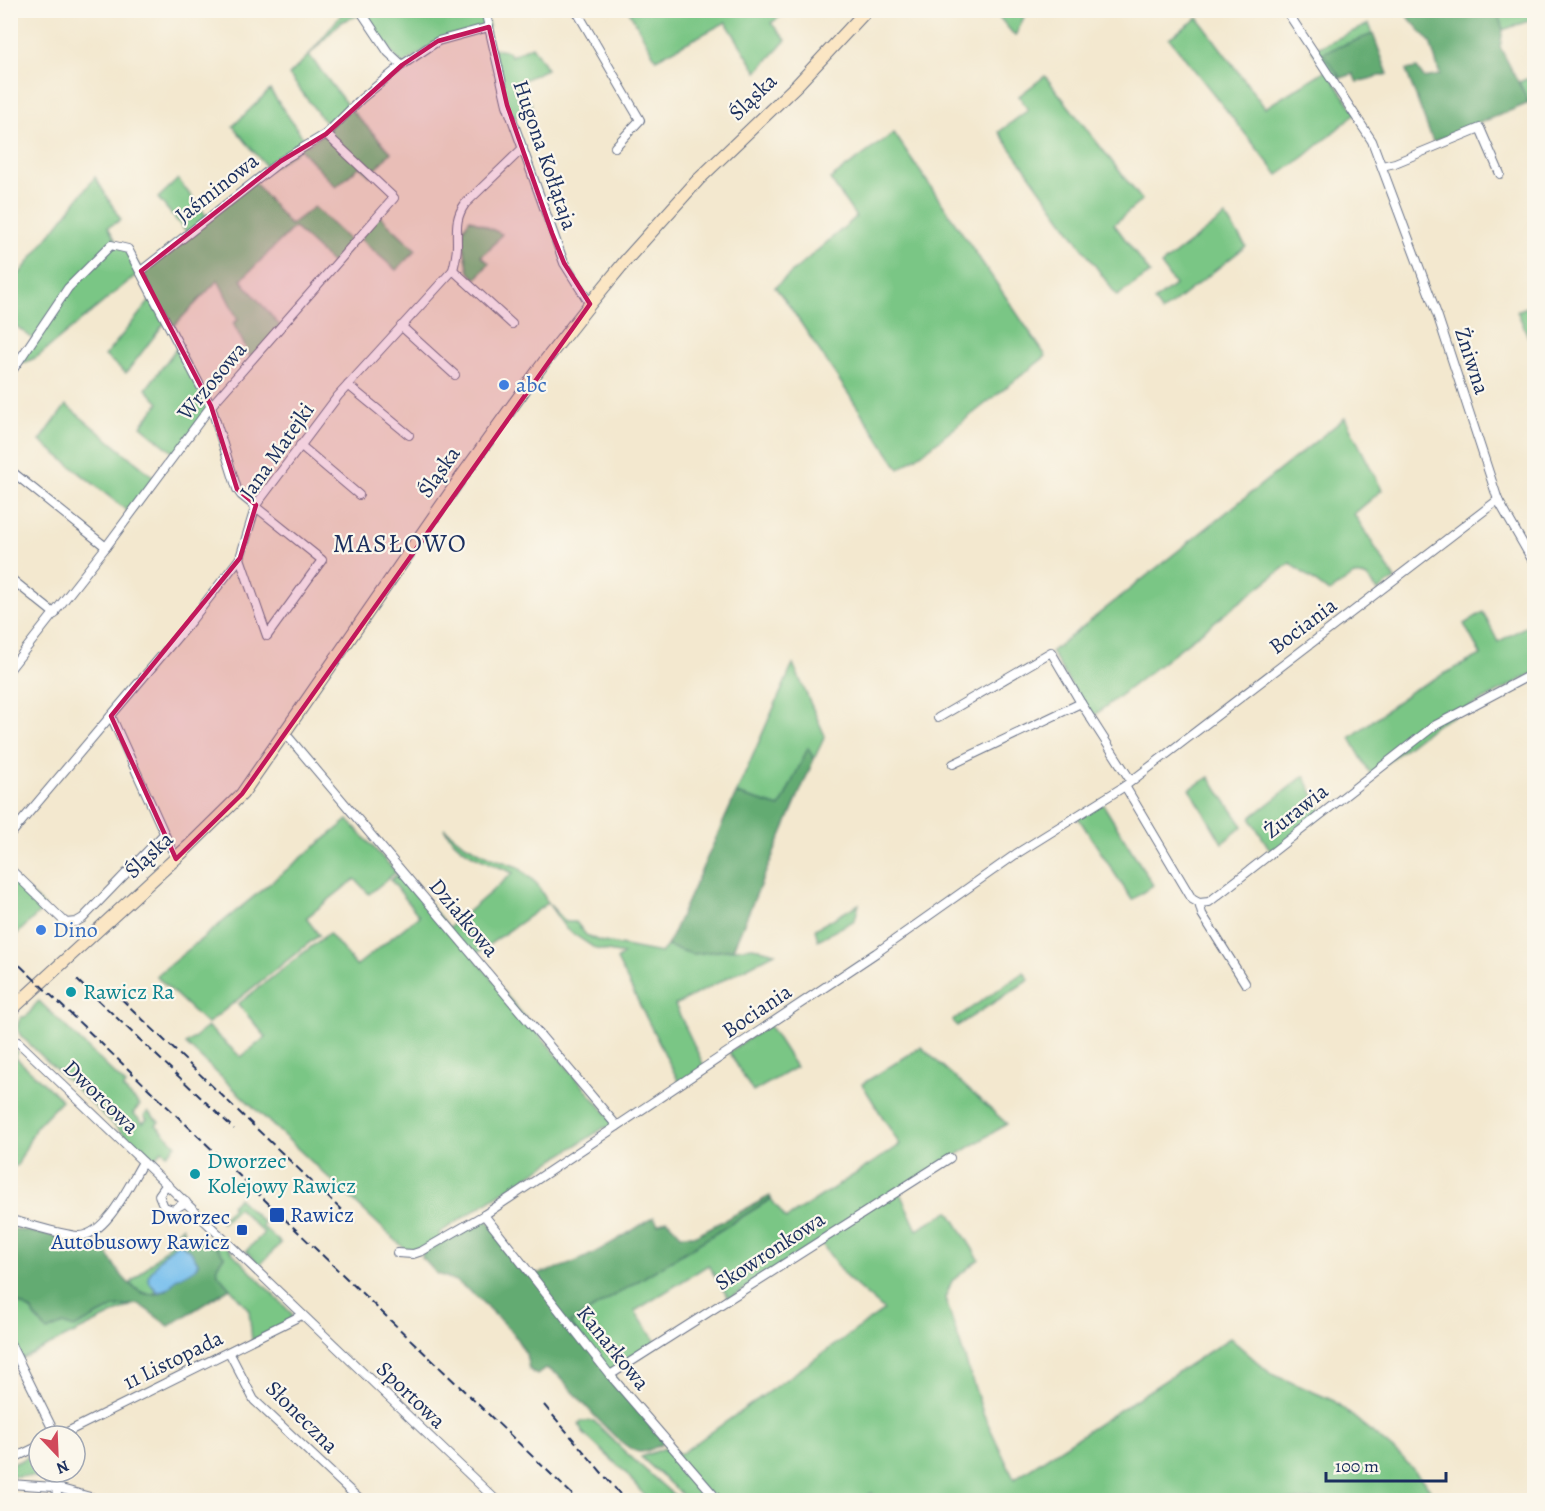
<svg xmlns="http://www.w3.org/2000/svg" width="1545" height="1511" viewBox="0 0 1545 1511" font-family="Alegreya,serif">
  <style>
    .green { fill: #7ac685; stroke: #4a7a72; stroke-width: 1.5 }
    .forest { fill: #63ab72; stroke: #3f6d68; stroke-width: 1.5 }
    .water { fill: #74beed; stroke: #4876a6; stroke-width: 1.5 }
    .lines { fill: none; stroke-linecap: round; stroke-linejoin: round }
    .street-casing { stroke: #677086; stroke-width: 10 }
    .secondary-casing { stroke: #677086; stroke-width: 14 }
    .street { stroke: #fff; stroke-width: 8 }
    .secondary { stroke: #fbe6c4; stroke-width: 12 }
    .rail { stroke: #1b2f5e; stroke-width: 2; stroke-dasharray: 9 4.5; stroke-linecap: butt }
    .marked { fill: #c2185b; fill-opacity: 0.2; stroke: #c2185b; stroke-width: 4.5; stroke-linejoin: round }
    .shop-dot { fill: #3f7fe0; stroke: #fbf7ec; stroke-width: 2 }
    .culture-dot { fill: #0f9aa8; stroke: #fbf7ec; stroke-width: 2 }
    .transit-dot { fill: #1a4fb4; stroke: #fbf7ec; stroke-width: 2 }
    .labels { text-anchor: middle; dominant-baseline: central; stroke-width: 4.5; stroke-linejoin: round; paint-order: stroke }
    .street-label { font-size: 22px; fill: #1b2f5e; stroke: #fbf7ec }
    .shop-label { font-size: 22px; fill: #366cbe; stroke: #fbf7ec; text-anchor: start }
    .culture-label { font-size: 22px; fill: #0d838f; stroke: #fbf7ec; text-anchor: start }
    .transit-label { font-size: 22px; fill: #164399; stroke: #fbf7ec; text-anchor: start }
    .quarter-label { font-size: 26px; letter-spacing: 1.5px; fill: #1b2f5e; stroke: #fbf7ec }
  </style>
  <rect width="100%" height="100%" fill="#fbf7ec"/>
  <filter id="ink" filterUnits="userSpaceOnUse"><feTurbulence type="fractalNoise" baseFrequency=".0167" numOctaves="2"/><feDisplacementMap in="SourceGraphic" scale="12" xChannelSelector="R" yChannelSelector="G"/><feConvolveMatrix kernelMatrix="1 2 1 2 8 2 1 2 1" color-interpolation-filters="sRGB"/></filter>
  <filter id="wash" filterUnits="userSpaceOnUse"><feTurbulence type="fractalNoise" baseFrequency=".008" numOctaves="4" result="noise"/><feDisplacementMap in="SourceGraphic" scale="24" xChannelSelector="R" yChannelSelector="G"/><feGaussianBlur stdDeviation="1.35" result="paint"/><feColorMatrix in="noise" values="0 0 0 0 0 0 0 0 0 0 0 0 0 0 0 0 0 1.4 0 .05"/><feComposite in="paint" operator="in"/></filter>
  <g filter="url(#wash)">
    <rect width="100%" height="100%" fill="#f3e8cf"/>
    <g class="green">
      <polygon points="344,11 485,11 489,27 438,41 402,65 362,14 341,22 309,55 351,110 391,152 370,176 360,166 336,187 300,149 269,170 233,126 270,90 308,145 330,129 289,75 309,55"/>
      <polygon points="629,11 789,11 771,23 786,40 757,72 726,22 656,59"/>
      <polygon points="994,11 1029,11 1025,15 1015,36"/>
      <polygon points="1497,11 1534,11 1534,19 1503,30"/>
      <polygon points="1198,18 1265,108 1326,70 1312,50 1369,24 1373,34 1322,53 1341,78 1333,80 1356,113 1304,157 1278,175 1169,38"/>
      <polygon points="532,46 547,69 519,82 532,105 512,120 493,49 507,51 511,56"/>
      <polygon points="1045,76 1142,200 1114,224 1150,273 1117,296 999,132 1028,110 1019,96"/>
      <polygon points="1534,76 1534,100 1529,103 1519,82"/>
      <polygon points="894,133 1046,356 928,449 899,469 788,304 775,287 856,217 830,179"/>
      <polygon points="95,177 121,220 108,227 116,241 112,244 128,249 141,271 188,234 158,198 178,179 208,218 254,182 290,225 314,207 353,244 335,266 294,227 241,280 281,327 252,360 233,323 238,320 218,280 171,329 166,321 126,373 105,356 154,296 141,271 37,357 24,363 21,358 33,339 11,322 10,286"/>
      <polygon points="379,215 416,250 396,270 359,238"/>
      <polygon points="1225,216 1246,246 1162,312 1154,301 1175,285 1161,265"/>
      <polygon points="470,219 502,234 490,249 481,256 489,263 476,279 469,272 463,242 463,229"/>
      <polygon points="1534,304 1534,350 1517,311"/>
      <polygon points="179,345 211,406 175,454 141,426 159,403 146,389"/>
      <polygon points="66,405 156,479 131,514 40,441"/>
      <polygon points="1345,418 1382,490 1354,514 1395,579 1378,591 1367,577 1354,575 1329,592 1290,563 1091,718 1051,652"/>
      <polygon points="1483,612 1498,642 1534,622 1534,673 1434,726 1371,775 1350,738 1413,690 1481,655 1464,624"/>
      <polygon points="793,664 825,736 814,759 808,749 780,807 736,794"/>
      <polygon points="1304,776 1323,813 1272,853 1250,818"/>
      <polygon points="1209,777 1243,826 1222,843 1190,789"/>
      <polygon points="1101,801 1153,885 1132,900 1077,816"/>
      <polygon points="348,820 396,872 369,894 355,879 306,918 319,935 207,1024 156,976"/>
      <path d="M444,828l19,15 26,14 29,10 19,17 11,19 18,19h10l10,13 13,6 62,12 6,-7 26,8 60,-7 22,6 -100,52 30,63 -25,16 -63,-124 7,-6 -28,-5 -30,-20 -18,-26 -75,53 144,170 -6,4 -6,-3 -166,106 3,7 -34,12 -222,-208 22,-17 33,30 25,-20 -28,-33 91,-71 27,33 63,-50 -28,-36 10,-9 48,57 64,-55c-26,-12 -53,-18 -69,-45z"/>
      <polygon points="10,875 45,907 16,935 11,930"/>
      <polygon points="859,904 855,920 818,940 815,929"/>
      <polygon points="1024,972 1029,980 957,1026 952,1021"/>
      <path d="M39,1001l87,84 -3,4 17,16 -7,8 10,10 4,-4 -3,-3 4,-4 11,10 -3,3 20,20 -9,9 -5,-4 -10,11 -131,-125c-5,-7 -4,-12 0,-19h5c5,-5 7,-11 13,-16z"/>
      <polygon points="769,1025 796,1067 753,1092 729,1052"/>
      <polygon points="10,1047 18,1052 14,1056 62,1100 36,1127 17,1166 11,1165"/>
      <polygon points="921,1047 1007,1124 899,1191 917,1230 949,1211 979,1259 952,1281 945,1298 983,1413 1014,1479 1230,1338 1270,1373 1334,1401 1403,1458 1440,1500 877,1500 872,1493 860,1500 688,1500 641,1457 671,1446 679,1455 884,1310 846,1277 820,1241 729,1299 708,1265 635,1311 658,1345 610,1375 570,1323 771,1199 786,1219 900,1145 862,1084"/>
      <polygon points="238,1198 264,1223 262,1226 281,1243 260,1265 246,1251 264,1233 238,1208 222,1223 220,1221 233,1207 231,1205"/>
      <polygon points="216,1236 292,1314 291,1320 252,1341 249,1310 218,1274 217,1266 224,1256 214,1244"/>
      <path d="M177,1237l1,5 -19,18 -6,27 5,5c-11,5 -19,-1 -28,-8z"/>
      <polygon points="11,1299 31,1310 39,1322 63,1324 74,1328 114,1307 132,1305 19,1360 11,1343"/>
      <polygon points="581,1421 594,1421 623,1450 679,1500 648,1500 625,1472 583,1433 579,1424"/>
      <polygon points="39,1452 39,1472 43,1472 43,1477 11,1476 11,1465"/>
    </g>
    <g class="forest">
      <polygon points="1403,11 1497,11 1503,30 1500,47 1529,103 1433,142 1406,70 1417,68 1424,78 1440,75 1430,42"/>
      <polygon points="1373,34 1388,74 1357,82 1353,74 1341,78 1322,53"/>
      <polygon points="808,748 814,759 733,949 693,954 667,946 736,794 780,807"/>
      <path d="M770,1196l1,3 -201,124 95,116 -4,6c-6,2 -15,8 -22,7 -20,-3 -66,-62 -82,-78l-11,-6 -9,7 -8,-6 -3,-15 -13,-21 -36,-36 -21,-16 -20,-8 -14,-16v-6l62,-36 42,60c49,-5 87,-33 128,-58l4,7 9,-4 14,15h15z"/>
      <path d="M182,1227l7,12 25,5 10,12 -7,10 1,8 12,14 -61,38 -30,-22 -25,3 -40,21 -11,-4 -16,7 -16,-21 -20,-11 -1,-71 93,17c11,22 36,66 66,43 2,-2 3,-6 5,-8 6,-5 15,-8 21,-11l3,-6 -6,-10 -14,-11 -1,-10z"/>
    </g>
    <polygon class="water" points="178,1242 192,1253 198,1263 195,1269 176,1279 169,1288 158,1292 150,1283 148,1277 159,1260"/>
  </g>
  <g filter="url(#ink)">
    <g class="lines">
      <g class="street-casing">
        <g id="street">
          <polyline points="360,10 388,52 402,65"/>
          <polyline points="485,10 507,105 564,263 590,304"/>
          <polyline points="576,10 640,120 615,147"/>
          <polyline points="1286,10 1372,141 1438,317 1498,500 1534,563"/>
          <polyline points="1382,166 1395,163 1480,128 1500,174"/>
          <polyline points="453,270 512,324"/>
          <polyline points="141,271 281,161 326,134 361,99 402,65 438,41 489,27"/>
          <polyline points="401,326 455,375"/>
          <polyline points="10,374 68,288 111,245 128,249 211,406 237,489 241,495 322,560 267,636 240,558"/>
          <polyline points="348,385 409,435"/>
          <polyline points="300,445 359,495"/>
          <polyline points="10,470 106,547"/>
          <polyline points="10,578 55,614"/>
          <polyline points="10,669 106,547 211,406 394,198 326,134"/>
          <polyline points="111,716 176,859"/>
          <polyline points="938,718 1051,652 1081,703"/>
          <polyline points="285,733 617,1126"/>
          <polyline points="953,764 1081,703 1131,781"/>
          <polyline points="1125,786 1192,899 1199,903 1209,902 1434,726 1534,673"/>
          <path d="M10,835l181,-214 49,-63 16,-53 82,-109 115,-126c2,-8 4,-16 4,-25 0,-16 -2,-27 8,-41l58,-56"/>
          <polyline points="10,869 66,923 76,922 83,918 164,834"/>
          <polyline points="1199,903 1202,914 1245,983"/>
          <polyline points="10,1038 18,1042 496,1500"/>
          <polyline points="167,1184 159,1195 164,1207 173,1210 186,1202"/>
          <polyline points="484,1215 610,1375 718,1500"/>
          <path d="M10,1220c19,4 51,15 68,16 28,1 52,-53 65,-74"/>
          <polyline points="397,1253 413,1254 422,1251 484,1215 876,953 1016,854 1125,786 1498,500"/>
          <polyline points="10,1343 56,1436"/>
          <polyline points="229,1352 254,1400 360,1500"/>
          <polyline points="610,1375 950,1158"/>
          <polyline points="59,1436 302,1315"/>
          <polyline points="10,1460 39,1446"/>
          <polyline points="53,1472 58,1500"/>
          <polyline points="10,1484 54,1487 101,1500"/>
        </g>
      </g>
      <g class="secondary-casing">
        <polyline id="secondary" points="10,1011 188,847 242,794 462,476 545,361 590,304 627,259 698,180 797,85 867,10"/>
      </g>
      <use href="#street" class="street"/>
      <use href="#secondary" class="secondary"/>
      <g class="rail">
        <polyline points="10,956 578,1500"/>
        <polyline points="77,980 234,1129"/>
        <polyline points="111,989 355,1223"/>
        <polyline points="544,1405 625,1500"/>
      </g>
    </g>
  </g>
  <path class="marked" d="M489,27l18,78 45,128 12,30 26,41 -348,490 -66,65 -65,-143 129,-158 16,-53 -19,-16 -26,-83 -70,-135 140,-110 45,-27 76,-69 36,-24z"/>
  <g class="shop-dot">
    <circle cx="504" cy="385" r="6"/>
    <circle cx="41" cy="930" r="6"/>
  </g>
  <g class="culture-dot">
    <circle cx="71" cy="992" r="6"/>
    <circle cx="195" cy="1174" r="6"/>
  </g>
  <g class="transit-dot">
    <rect x="269" y="1207" width="16" height="16" rx="3"/>
    <rect x="236" y="1224" width="12" height="12" rx="3"/>
  </g>
  <g class="labels">
    <g class="street-label">
      <text transform="translate(753 97) rotate(-44)">Śląska</text>
      <text transform="translate(545 155) rotate(71)">Hugona Kołłątaja</text>
      <text transform="translate(217 188) rotate(-38)">Jaśminowa</text>
      <text transform="translate(1472 361) rotate(72)">Żniwna</text>
      <text transform="translate(212 381) rotate(-50)">Wrzosowa</text>
      <text transform="translate(277 451) rotate(-55)">Jana Matejki</text>
      <text transform="translate(439 472) rotate(-55)">Śląska</text>
      <text transform="translate(1303 626) rotate(-37)">Bociania</text>
      <text transform="translate(1296 811) rotate(-38)">Żurawia</text>
      <text transform="translate(149 855) rotate(-43)">Śląska</text>
      <text transform="translate(464 918) rotate(50)">Działkowa</text>
      <text transform="translate(757 1011) rotate(-34)">Bociania</text>
      <text transform="translate(101 1097) rotate(44)">Dworcowa</text>
      <text transform="translate(770 1251) rotate(-33)">Skowronkowa</text>
      <text transform="translate(613 1348) rotate(51)">Kanarkowa</text>
      <text transform="translate(173 1360) rotate(-26)">11 Listopada</text>
      <text transform="translate(411 1395) rotate(44)">Sportowa</text>
      <text transform="translate(302 1417) rotate(45)">Słoneczna</text>
    </g>
    <g class="shop-label">
      <text x="516" y="385">abc</text>
      <text x="53" y="930">Dino</text>
    </g>
    <g class="culture-label">
      <text x="83" y="992">Rawicz Ra</text>
      <text x="207" y="1161">Dworzec<tspan x="207" dy="25">Kolejowy Rawicz</tspan></text>
    </g>
    <g class="transit-label">
      <text x="290" y="1215">Rawicz</text>
      <text x="230" y="1217" text-anchor="end">Dworzec<tspan x="230" dy="25">Autobusowy Rawicz</tspan></text>
    </g>
    <g class="quarter-label">
      <text x="400" y="543">MASŁOWO</text>
    </g>
  </g>
  <rect width="1545" height="1511" fill="none" stroke="#fbf7ec" stroke-width="36"/>
  <g transform="translate(57 1454) rotate(157)"><circle r="28" fill="#fbf7ec" stroke="#a1a7b3" stroke-width="1.5"/>
  <path d="M0-4.5L10 22L0 15L-10 22Z" fill="#d1495b"/>
  <text y="-9" font-size="16" font-weight="bold" text-anchor="middle" fill="#1b2f5e">N</text>
  </g>
  <path d="M1326 1472v9h120v-9" fill="none" stroke="#1b2f5e" stroke-width="3"/>
  <text x="1335" y="1472" font-size="18" fill="#1b2f5e" stroke="#fbf7ec" stroke-width="4.5" paint-order="stroke">100 m</text>
</svg>
